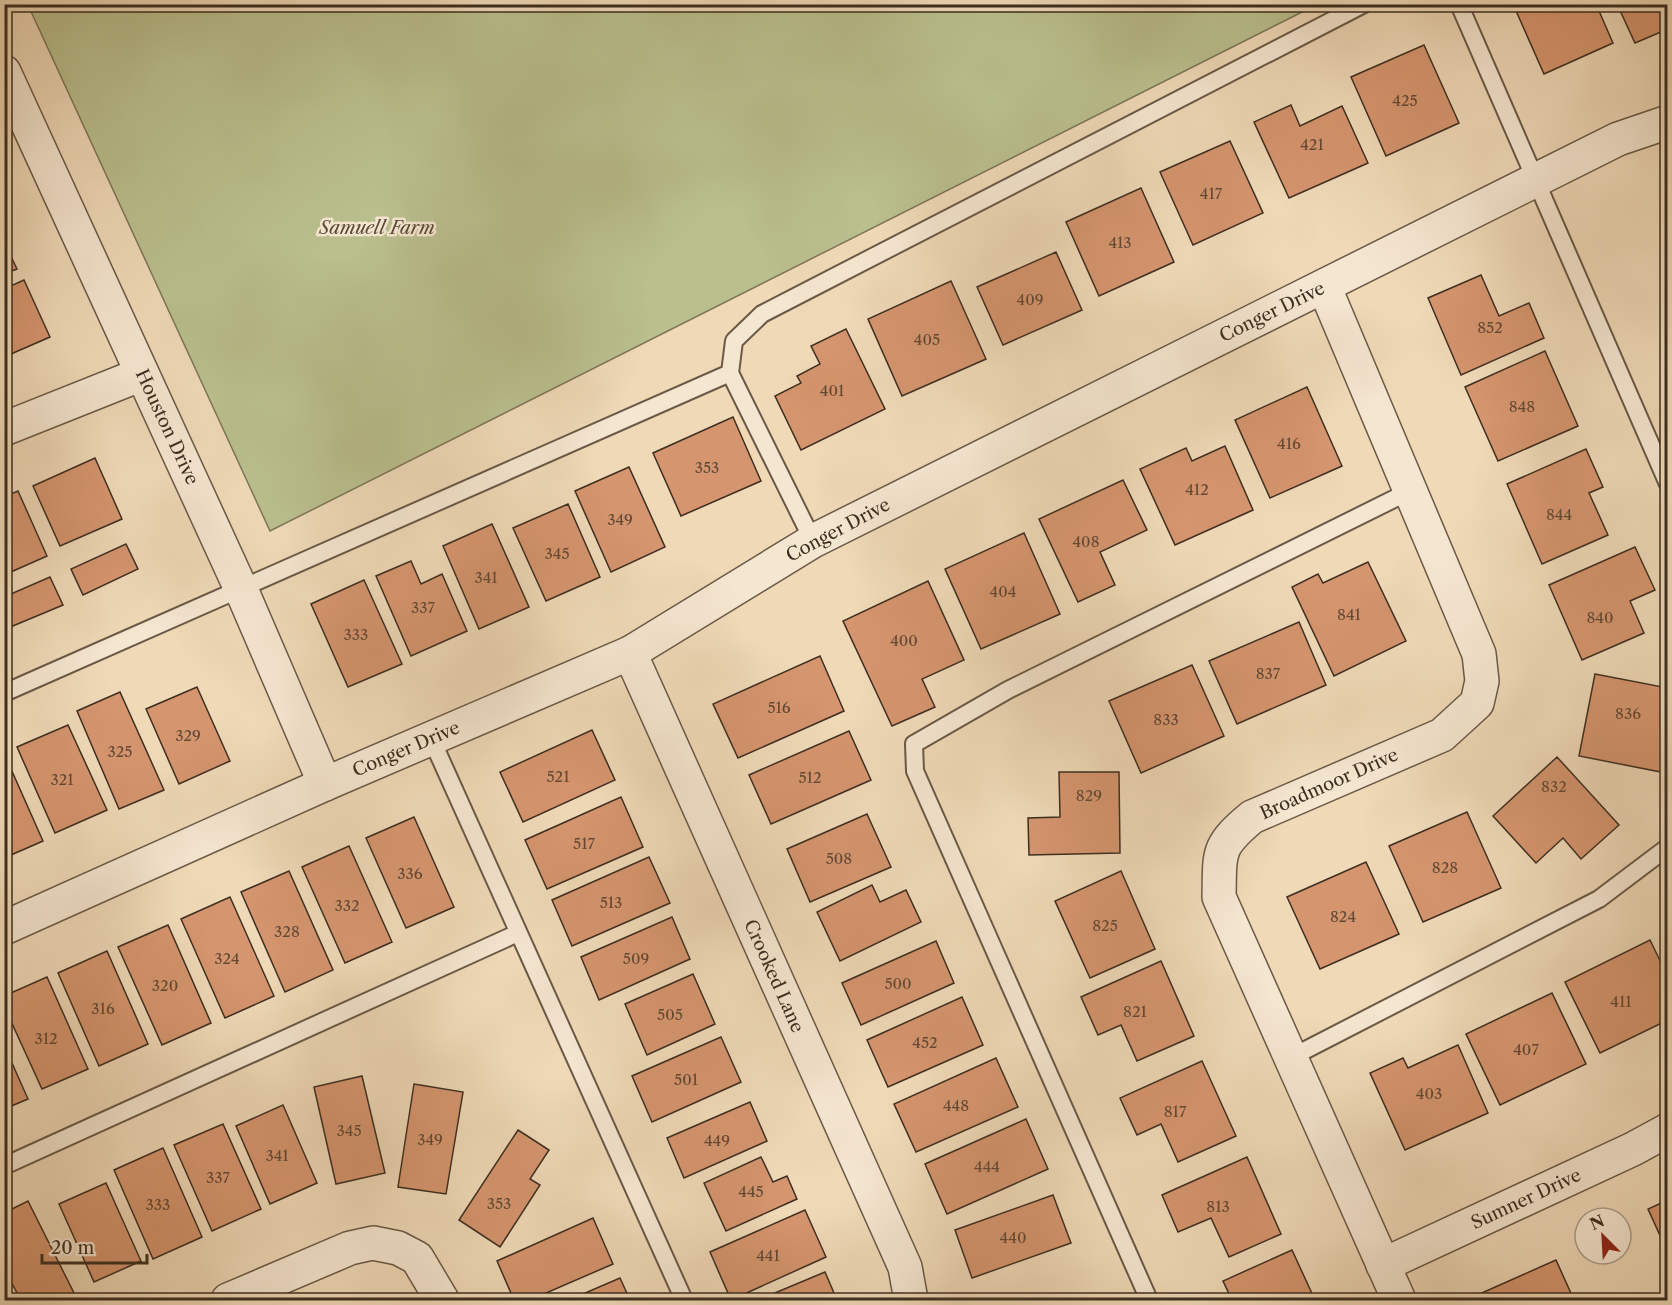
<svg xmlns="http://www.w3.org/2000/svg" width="1672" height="1305" viewBox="0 0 1672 1305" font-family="'Libre Caslon Text',serif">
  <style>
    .green { fill: #babf8e; stroke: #7c7658; stroke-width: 1.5 }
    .building { fill: #d5956e; stroke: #3d2e21; stroke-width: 1.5 }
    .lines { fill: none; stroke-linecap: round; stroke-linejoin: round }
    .lane-casing { stroke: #6a5946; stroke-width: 20 }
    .street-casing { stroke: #6a5946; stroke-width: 36 }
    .lane { stroke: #f5e6d0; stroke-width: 16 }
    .street { stroke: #f5e6d0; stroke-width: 33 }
    .labels { text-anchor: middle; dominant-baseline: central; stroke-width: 5; stroke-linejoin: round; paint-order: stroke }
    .number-label { font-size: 15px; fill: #634834 }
    .park-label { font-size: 18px; font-style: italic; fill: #564b37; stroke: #f5e6d0 }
    .street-label { font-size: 18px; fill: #3d2e21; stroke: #f5e6d0 }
  </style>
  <rect width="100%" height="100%" fill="#efd9b7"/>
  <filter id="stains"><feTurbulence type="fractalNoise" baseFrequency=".00333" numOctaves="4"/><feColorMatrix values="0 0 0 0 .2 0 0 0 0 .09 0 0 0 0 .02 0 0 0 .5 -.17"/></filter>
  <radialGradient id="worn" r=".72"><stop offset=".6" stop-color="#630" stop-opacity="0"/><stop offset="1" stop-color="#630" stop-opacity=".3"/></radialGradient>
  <polygon class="green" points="28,5 1316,5 270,531"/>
  <g class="building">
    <polygon points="1513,4 1596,4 1613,43 1544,74"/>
    <polygon points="1617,4 1668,4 1668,29 1635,43"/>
    <polygon points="1424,45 1459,123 1386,156 1351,77"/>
    <polygon points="1291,105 1300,126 1342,106 1368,163 1289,198 1254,122"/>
    <polygon points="1230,141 1263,213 1193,245 1160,172"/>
    <polygon points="1141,188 1174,262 1099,296 1066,222"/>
    <polygon points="1668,236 1668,254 1661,239"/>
    <polygon points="4,242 17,269 4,274"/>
    <polygon points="1056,252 1082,310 1003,345 977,287"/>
    <polygon points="1481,275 1499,316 1529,303 1544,338 1461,375 1428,298"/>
    <polygon points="24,280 50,337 4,357 4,289"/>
    <polygon points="951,281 986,359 902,396 868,319"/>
    <polygon points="846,329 885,409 801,450 775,396 801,383 797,376 820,364 811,346"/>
    <polygon points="1545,351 1578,426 1498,461 1465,387"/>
    <polygon points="1307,387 1342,466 1270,498 1235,420"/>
    <polygon points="733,417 761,481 681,516 653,453"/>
    <polygon points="1225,446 1253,510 1175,545 1140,469 1186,448 1192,461"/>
    <polygon points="1586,449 1603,487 1589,493 1608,535 1542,564 1507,484"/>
    <polygon points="95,458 122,519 60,546 33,486"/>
    <polygon points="629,467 665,547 611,572 575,491"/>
    <polygon points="1123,480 1147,530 1100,552 1115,585 1078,602 1039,519"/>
    <polygon points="18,491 47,556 4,575 4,497"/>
    <polygon points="568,504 600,577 546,601 513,528"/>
    <polygon points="492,524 529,607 479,629 443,546"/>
    <polygon points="1024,533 1060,614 981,649 945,569"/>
    <polygon points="126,544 138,569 83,595 71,569"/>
    <polygon points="1635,547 1655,590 1630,601 1644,633 1582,660 1549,585"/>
    <polygon points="411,561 421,584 442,574 467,631 411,656 376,576"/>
    <polygon points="1368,562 1406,641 1334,676 1292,587 1318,574 1323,583"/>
    <polygon points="50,577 63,605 8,628 4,621 4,597"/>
    <polygon points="364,580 402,664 348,687 311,604"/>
    <polygon points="928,581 964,660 922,679 935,707 892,726 843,621"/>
    <polygon points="1299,622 1326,685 1237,724 1209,661"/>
    <polygon points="820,656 844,711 738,758 713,704"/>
    <polygon points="1192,665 1224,736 1141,773 1109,701"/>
    <polygon points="1595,674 1668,688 1668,737 1661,772 1579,756"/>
    <polygon points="197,687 230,761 179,784 146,709"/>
    <polygon points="120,692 164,790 119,809 77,711"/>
    <polygon points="68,725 107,810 55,833 17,747"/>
    <polygon points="592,730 615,780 523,822 500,772"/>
    <polygon points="849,731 871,780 771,824 749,775"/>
    <polygon points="1557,757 1619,825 1581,859 1563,838 1536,863 1493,816"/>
    <polygon points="7,760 43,841 4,858 4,761"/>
    <polygon points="1059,772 1119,772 1120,853 1029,855 1028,818 1060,817"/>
    <polygon points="621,797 643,847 547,889 525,840"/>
    <polygon points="1467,812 1501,888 1423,922 1389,846"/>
    <polygon points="867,814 891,867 810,902 787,849"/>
    <polygon points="414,817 454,907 406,928 366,838"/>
    <polygon points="349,846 392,942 345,963 302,867"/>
    <polygon points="649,857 670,903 572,946 552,900"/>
    <polygon points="1366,862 1399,934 1320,969 1287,897"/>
    <polygon points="289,871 333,970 285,992 241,892"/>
    <polygon points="1121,871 1155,949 1090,978 1055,901"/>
    <polygon points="872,885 880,902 906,890 921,922 840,961 817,912"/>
    <polygon points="230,897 274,996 225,1018 181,919"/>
    <polygon points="672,917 690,959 599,1000 581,957"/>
    <polygon points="168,925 211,1023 162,1045 118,947"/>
    <polygon points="1650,940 1668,977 1668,1020 1600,1053 1565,982"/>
    <polygon points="936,941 954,983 861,1025 842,983"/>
    <polygon points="107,951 148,1044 99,1066 58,973"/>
    <polygon points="1161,961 1194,1036 1137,1061 1121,1025 1098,1035 1081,997"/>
    <polygon points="693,974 715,1024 647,1055 625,1004"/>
    <polygon points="47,977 88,1069 42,1089 4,1006 4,996"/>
    <polygon points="1552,993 1586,1064 1500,1105 1466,1034"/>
    <polygon points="962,997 983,1045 888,1087 867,1040"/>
    <polygon points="721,1037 741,1082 652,1122 632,1076"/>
    <polygon points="4,1045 28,1099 4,1109"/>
    <polygon points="1458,1045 1488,1113 1405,1150 1370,1073 1403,1058 1408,1068"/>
    <polygon points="996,1058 1018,1107 916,1152 894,1104"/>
    <polygon points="1202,1061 1236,1136 1178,1162 1161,1124 1137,1135 1120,1098"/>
    <polygon points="362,1076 385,1173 336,1184 314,1087"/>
    <polygon points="414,1084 463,1092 446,1194 398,1187"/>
    <polygon points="750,1102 767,1141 684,1178 667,1138"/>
    <polygon points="283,1105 317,1183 270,1204 236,1126"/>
    <polygon points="1026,1119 1048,1169 947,1214 925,1164"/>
    <polygon points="223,1124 261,1209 212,1231 174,1145"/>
    <polygon points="518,1130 549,1150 530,1179 540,1185 500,1247 459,1220"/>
    <polygon points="163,1148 202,1237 153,1259 114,1170"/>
    <polygon points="761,1157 773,1182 787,1176 797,1199 726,1231 704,1183"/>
    <polygon points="1247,1157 1281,1234 1229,1257 1211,1218 1178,1232 1162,1195"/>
    <polygon points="106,1183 141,1261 94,1282 59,1204"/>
    <polygon points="1053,1195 1071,1243 972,1278 955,1230"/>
    <polygon points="1668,1200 1668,1253 1648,1209"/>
    <polygon points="28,1201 75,1295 64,1300 21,1300 4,1269 4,1213"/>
    <polygon points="805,1210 826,1257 731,1300 710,1252"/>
    <polygon points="593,1218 613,1264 530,1300 514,1300 497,1261"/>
    <polygon points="1292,1250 1315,1300 1232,1300 1223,1281"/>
    <polygon points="1556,1260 1574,1300 1466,1300"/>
    <polygon points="825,1272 837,1300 758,1300"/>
    <polygon points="620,1278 630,1300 569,1300"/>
    <polygon points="983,1294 1005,1300 981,1300"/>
  </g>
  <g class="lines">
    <g class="lane-casing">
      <g id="lane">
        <polyline points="1459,4 1668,484"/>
        <polyline points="730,373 813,541"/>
        <polyline points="4,693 730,373 734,341 762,314 1364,4"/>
        <polyline points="431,738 684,1300"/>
        <polyline points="1290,1058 1599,899 1668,847"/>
        <polyline points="4,1166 518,933"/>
        <polyline points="1149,1300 915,771 914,744 1008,690 1410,491"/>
      </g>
    </g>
    <g class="street-casing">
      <g id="street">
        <polyline points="4,72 241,589 325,784"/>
        <path d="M1324,286l155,368 3,27 -5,22 -35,32 -190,82c-36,30 -32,35 -33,80l180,403"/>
        <polyline points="4,429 142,374"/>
        <polyline points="630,653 905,1267 911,1300"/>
        <polyline points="4,928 325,784 630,653 813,541 1618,139 1668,122"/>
        <polyline points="1383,1265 1633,1149 1668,1130"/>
        <polyline points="228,1300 350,1248 373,1243 398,1248 417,1258 442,1300"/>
      </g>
    </g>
    <use href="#lane" class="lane"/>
    <use href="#street" class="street"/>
  </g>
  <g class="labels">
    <g class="number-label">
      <text x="1405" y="100">425</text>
      <text x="1312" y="144">421</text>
      <text x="1211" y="193">417</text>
      <text x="1120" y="242">413</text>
      <text x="1030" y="299">409</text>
      <text x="1490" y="327">852</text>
      <text x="927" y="339">405</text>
      <text x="832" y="390">401</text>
      <text x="1522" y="406">848</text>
      <text x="1289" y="443">416</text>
      <text x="707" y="467">353</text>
      <text x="1197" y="489">412</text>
      <text x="1559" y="514">844</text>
      <text x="620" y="519">349</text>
      <text x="1086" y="541">408</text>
      <text x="557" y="553">345</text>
      <text x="486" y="577">341</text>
      <text x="1003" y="591">404</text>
      <text x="423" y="607">337</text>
      <text x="1349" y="614">841</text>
      <text x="1600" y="617">840</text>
      <text x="356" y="634">333</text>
      <text x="904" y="640">400</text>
      <text x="1268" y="673">837</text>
      <text x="779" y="707">516</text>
      <text x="1628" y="713">836</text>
      <text x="1166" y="719">833</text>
      <text x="188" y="735">329</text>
      <text x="120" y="751">325</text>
      <text x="558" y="776">521</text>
      <text x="810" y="777">512</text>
      <text x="62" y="779">321</text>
      <text x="1554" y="786">832</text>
      <text x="1089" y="795">829</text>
      <text x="584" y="843">517</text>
      <text x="839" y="858">508</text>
      <text x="1445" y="867">828</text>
      <text x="410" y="873">336</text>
      <text x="611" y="902">513</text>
      <text x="347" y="905">332</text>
      <text x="1343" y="916">824</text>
      <text x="1105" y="925">825</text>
      <text x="287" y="931">328</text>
      <text x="227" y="958">324</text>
      <text x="636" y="958">509</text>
      <text x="898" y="983">500</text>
      <text x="165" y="985">320</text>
      <text x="1621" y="1001">411</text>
      <text x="103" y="1008">316</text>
      <text x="1135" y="1011">821</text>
      <text x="670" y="1014">505</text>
      <text x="46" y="1038">312</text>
      <text x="925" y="1042">452</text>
      <text x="1526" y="1049">407</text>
      <text x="686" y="1079">501</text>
      <text x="1429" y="1093">403</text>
      <text x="956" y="1105">448</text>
      <text x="1175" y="1111">817</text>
      <text x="349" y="1130">345</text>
      <text x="430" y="1139">349</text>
      <text x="717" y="1140">449</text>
      <text x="277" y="1155">341</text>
      <text x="987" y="1166">444</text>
      <text x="218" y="1177">337</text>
      <text x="751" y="1191">445</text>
      <text x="499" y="1203">353</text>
      <text x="158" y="1204">333</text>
      <text x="1218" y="1206">813</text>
      <text x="1013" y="1237">440</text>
      <text x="768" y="1255">441</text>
    </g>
    <g class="park-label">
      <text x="377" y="228">Samuell Farm</text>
    </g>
    <g class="street-label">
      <text transform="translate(1272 312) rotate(-26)">Conger Drive</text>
      <text transform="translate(167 427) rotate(65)">Houston Drive</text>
      <text transform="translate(838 530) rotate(-28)">Conger Drive</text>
      <text transform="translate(406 749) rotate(-23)">Conger Drive</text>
      <text transform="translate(1329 784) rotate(-24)">Broadmoor Drive</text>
      <text transform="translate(774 976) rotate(66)">Crooked Lane</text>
      <text transform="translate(1526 1199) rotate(-25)">Sumner Drive</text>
    </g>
  </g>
  <rect width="1672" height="1305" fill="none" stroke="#efd9b7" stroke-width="24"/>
  <rect x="6" y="6" width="1660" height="1293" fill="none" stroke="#3d2e21" stroke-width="3"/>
  <rect x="12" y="12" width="1648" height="1281" fill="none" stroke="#3d2e21" stroke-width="1.5"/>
  <g transform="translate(1603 1236) rotate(336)"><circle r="28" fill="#f5e6d0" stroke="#ab9c8a" stroke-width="1.5"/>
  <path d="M0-4.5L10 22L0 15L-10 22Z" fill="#8f2418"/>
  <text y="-9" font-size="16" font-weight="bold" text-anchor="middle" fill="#3d2e21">N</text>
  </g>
  <path d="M42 1254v9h105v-9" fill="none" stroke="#3d2e21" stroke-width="3"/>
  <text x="51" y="1254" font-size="18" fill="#3d2e21" stroke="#f5e6d0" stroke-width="4.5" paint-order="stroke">20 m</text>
  <rect width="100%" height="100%" filter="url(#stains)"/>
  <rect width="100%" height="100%" fill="url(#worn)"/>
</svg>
